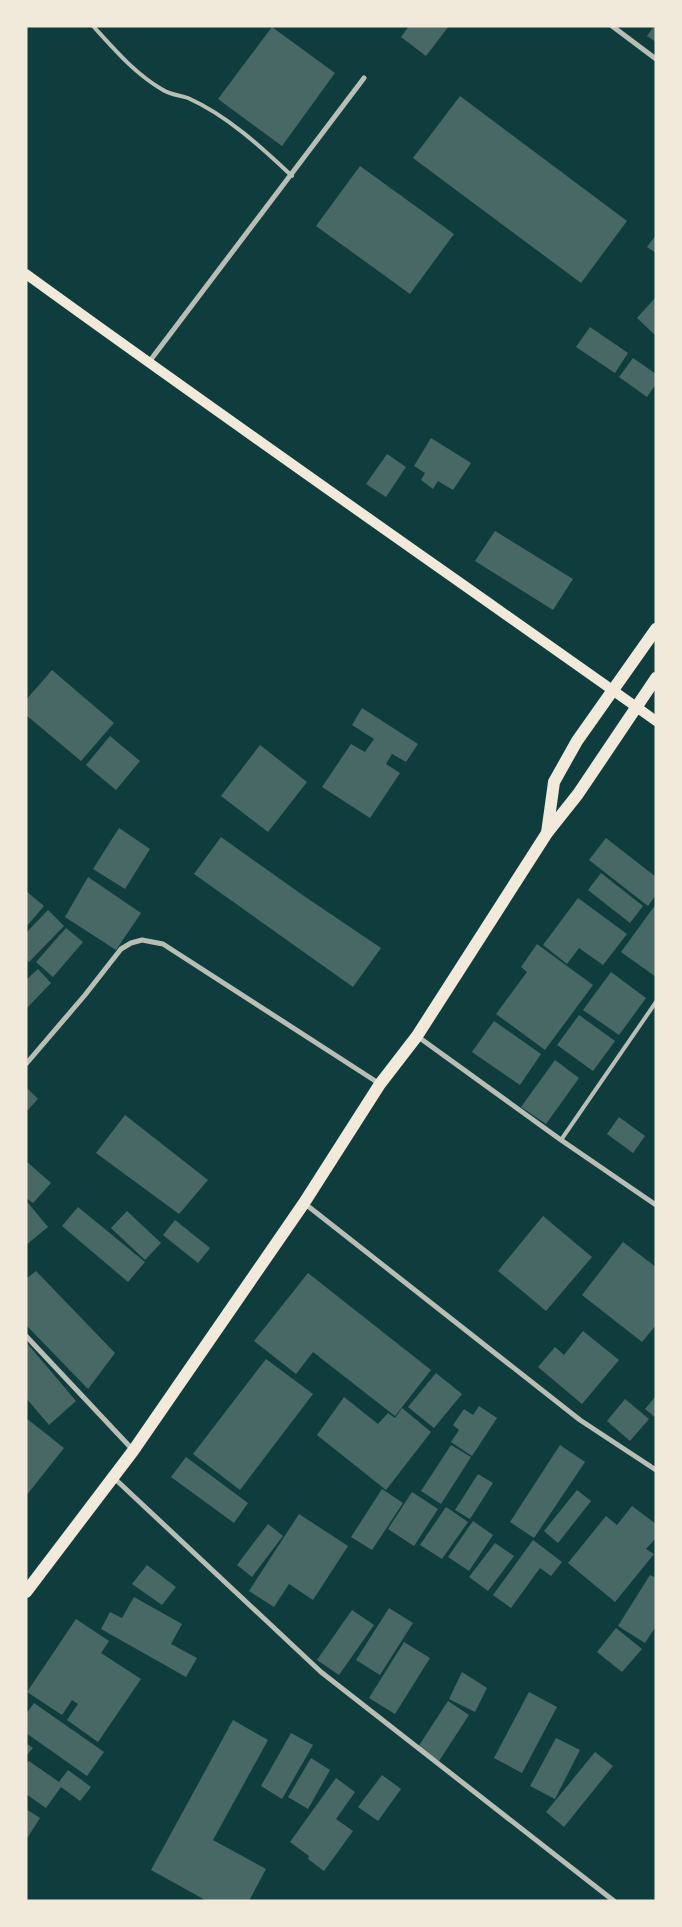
<svg xmlns="http://www.w3.org/2000/svg" width="682" height="1927" viewBox="0 0 682 1927" font-family="'Asap Condensed',sans-serif">
  <style>
    .building { fill: #486865 }
    .lines { fill: none; stroke-linecap: round; stroke-linejoin: round }
    .service { stroke: #b8beb3; stroke-width: 4 }
    .minor { stroke: #b8beb3; stroke-width: 5 }
    .secondary { stroke: #f1e9da; stroke-width: 10 }
    .primary { stroke: #f1e9da; stroke-width: 12 }
  </style>
  <rect width="100%" height="100%" fill="#0f3d3e"/>
  <g class="building">
    <polygon points="409,26 449,26 426,56 401,37"/>
    <polygon points="654,26 656,26 656,42 647,36"/>
    <polygon points="272,27 335,73 282,146 218,99"/>
    <polygon points="460,96 627,221 581,283 413,158"/>
    <polygon points="360,166 454,234 410,294 316,226"/>
    <polygon points="656,235 656,253 647,247"/>
    <polygon points="656,297 656,336 637,318"/>
    <polygon points="590,327 628,353 615,373 576,347"/>
    <polygon points="633,358 656,374 656,384 647,397 619,377"/>
    <polygon points="431,438 471,463 453,490 438,481 433,489 421,480 425,473 414,466"/>
    <polygon points="387,454 406,467 386,497 366,484"/>
    <polygon points="495,531 573,579 553,610 475,561"/>
    <polygon points="52,670 114,723 81,761 26,715 26,700"/>
    <polygon points="362,708 418,744 406,762 392,754 386,764 400,773 370,818 322,787 351,744 365,752 374,739 352,725"/>
    <polygon points="110,736 140,761 116,790 86,765"/>
    <polygon points="260,745 307,782 268,832 221,796"/>
    <polygon points="119,828 150,849 125,889 93,869"/>
    <polygon points="221,837 304,896 381,948 353,987 194,874"/>
    <polygon points="606,838 656,877 656,895 648,906 589,860"/>
    <polygon points="601,873 643,906 630,923 588,890"/>
    <polygon points="88,877 141,913 116,950 65,917"/>
    <polygon points="26,891 44,906 26,927"/>
    <polygon points="578,898 627,934 603,965 579,948 567,964 543,945"/>
    <polygon points="656,904 656,977 621,952"/>
    <polygon points="48,910 64,926 29,962 26,959 26,933"/>
    <polygon points="66,928 83,942 53,977 36,962"/>
    <polygon points="537,944 593,985 545,1050 496,1014 527,972 521,967"/>
    <polygon points="38,969 51,983 26,1009 26,980"/>
    <polygon points="611,972 646,998 619,1035 583,1010"/>
    <polygon points="579,1015 615,1041 593,1071 557,1045"/>
    <polygon points="494,1021 541,1054 520,1085 472,1052"/>
    <polygon points="555,1060 579,1078 546,1124 521,1107"/>
    <polygon points="26,1087 38,1099 26,1112"/>
    <polygon points="125,1115 208,1180 179,1214 96,1153"/>
    <polygon points="619,1117 645,1136 633,1153 607,1134"/>
    <polygon points="26,1161 51,1183 33,1203 26,1198"/>
    <polygon points="28,1203 48,1227 26,1245 26,1204"/>
    <polygon points="78,1207 145,1262 128,1282 62,1226"/>
    <polygon points="127,1211 161,1243 145,1260 111,1228"/>
    <polygon points="543,1216 592,1257 546,1311 498,1271"/>
    <polygon points="175,1220 210,1248 198,1263 163,1235"/>
    <polygon points="623,1242 656,1267 656,1325 642,1342 582,1295"/>
    <polygon points="36,1271 115,1353 88,1389 26,1325 26,1279"/>
    <polygon points="308,1273 431,1370 395,1416 313,1352 296,1374 254,1341"/>
    <polygon points="583,1331 619,1360 582,1404 538,1367 555,1347 564,1355"/>
    <polygon points="26,1342 76,1401 49,1425 26,1398"/>
    <polygon points="266,1359 313,1394 240,1490 193,1454"/>
    <polygon points="436,1373 462,1394 434,1428 408,1407"/>
    <polygon points="656,1396 656,1418 645,1409"/>
    <polygon points="344,1397 378,1424 388,1413 395,1418 402,1408 431,1432 386,1490 317,1435"/>
    <polygon points="625,1399 649,1419 630,1441 607,1421"/>
    <polygon points="479,1406 497,1418 472,1456 451,1442 459,1430 453,1425 464,1409 473,1415"/>
    <polygon points="26,1418 64,1448 26,1496"/>
    <polygon points="451,1445 471,1457 441,1504 421,1491"/>
    <polygon points="560,1445 585,1462 534,1538 510,1522"/>
    <polygon points="186,1457 248,1503 234,1523 171,1477"/>
    <polygon points="478,1474 493,1483 470,1519 455,1510"/>
    <polygon points="382,1489 403,1503 372,1550 351,1537"/>
    <polygon points="577,1490 591,1501 558,1543 544,1531"/>
    <polygon points="412,1492 438,1509 414,1546 388,1529"/>
    <polygon points="632,1506 656,1524 656,1538 646,1549 654,1554 615,1602 568,1563 606,1516 617,1525"/>
    <polygon points="446,1507 468,1522 442,1559 420,1545"/>
    <polygon points="299,1514 348,1546 313,1600 289,1584 274,1607 249,1591"/>
    <polygon points="473,1521 493,1535 469,1571 448,1557"/>
    <polygon points="268,1524 283,1536 252,1577 237,1565"/>
    <polygon points="533,1540 562,1562 551,1576 540,1568 511,1608 493,1595"/>
    <polygon points="495,1543 514,1556 488,1591 469,1577"/>
    <polygon points="147,1565 176,1587 162,1605 132,1584"/>
    <polygon points="650,1575 656,1578 656,1626 645,1643 618,1626"/>
    <polygon points="134,1597 182,1624 171,1644 197,1658 186,1677 101,1629 110,1612 122,1618"/>
    <polygon points="389,1608 413,1623 380,1675 356,1660"/>
    <polygon points="352,1610 374,1625 339,1675 317,1660"/>
    <polygon points="76,1619 109,1641 101,1653 141,1679 98,1742 67,1720 78,1704 72,1700 62,1715 27,1692"/>
    <polygon points="616,1628 642,1649 622,1672 597,1652"/>
    <polygon points="404,1642 430,1658 395,1714 369,1698"/>
    <polygon points="462,1672 487,1688 475,1712 449,1699"/>
    <polygon points="529,1692 557,1707 522,1773 494,1758"/>
    <polygon points="448,1701 469,1715 439,1761 418,1747"/>
    <polygon points="34,1703 104,1752 87,1776 26,1733 26,1714"/>
    <polygon points="233,1720 268,1740 213,1840 266,1869 249,1901 207,1901 151,1870"/>
    <polygon points="291,1733 313,1745 282,1799 261,1786"/>
    <polygon points="556,1738 580,1750 555,1799 530,1786"/>
    <polygon points="26,1743 33,1748 26,1756"/>
    <polygon points="595,1752 613,1766 564,1827 546,1812"/>
    <polygon points="311,1758 330,1770 308,1809 288,1797"/>
    <polygon points="29,1761 59,1782 68,1770 91,1787 80,1801 61,1787 46,1808 26,1794 26,1764"/>
    <polygon points="382,1775 401,1789 378,1821 358,1807"/>
    <polygon points="336,1778 355,1792 336,1819 353,1831 324,1871 308,1859 309,1856 290,1842"/>
    <polygon points="26,1809 40,1818 26,1840"/>
  </g>
  <g class="lines">
    <g class="service">
      <path d="M93,26c21,23 42,48 70,64 8,5 17,5 25,8 40,18 73,49 104,78"/>
      <polyline points="561,1140 656,1002"/>
    </g>
    <g class="minor">
      <polyline points="612,26 656,59"/>
      <polyline points="149,362 364,78"/>
      <polyline points="417,1036 561,1140 656,1205"/>
      <polyline points="26,1064 85,995 121,949 131,943 142,940 163,944 380,1084"/>
      <polyline points="304,1203 580,1420 656,1470"/>
      <polyline points="26,1336 133,1450"/>
      <polyline points="113,1477 321,1672 614,1901"/>
    </g>
    <path class="secondary" d="M26,274c208,151 420,298 630,447"/>
    <g class="primary">
      <polyline points="547,833 554,782 577,741 656,629"/>
      <polyline points="26,1592 133,1451 304,1203 380,1084 417,1036 547,833 578,794 656,678"/>
    </g>
  </g>
  <rect width="682" height="1927" fill="none" stroke="#f1e9da" stroke-width="55"/>
</svg>
